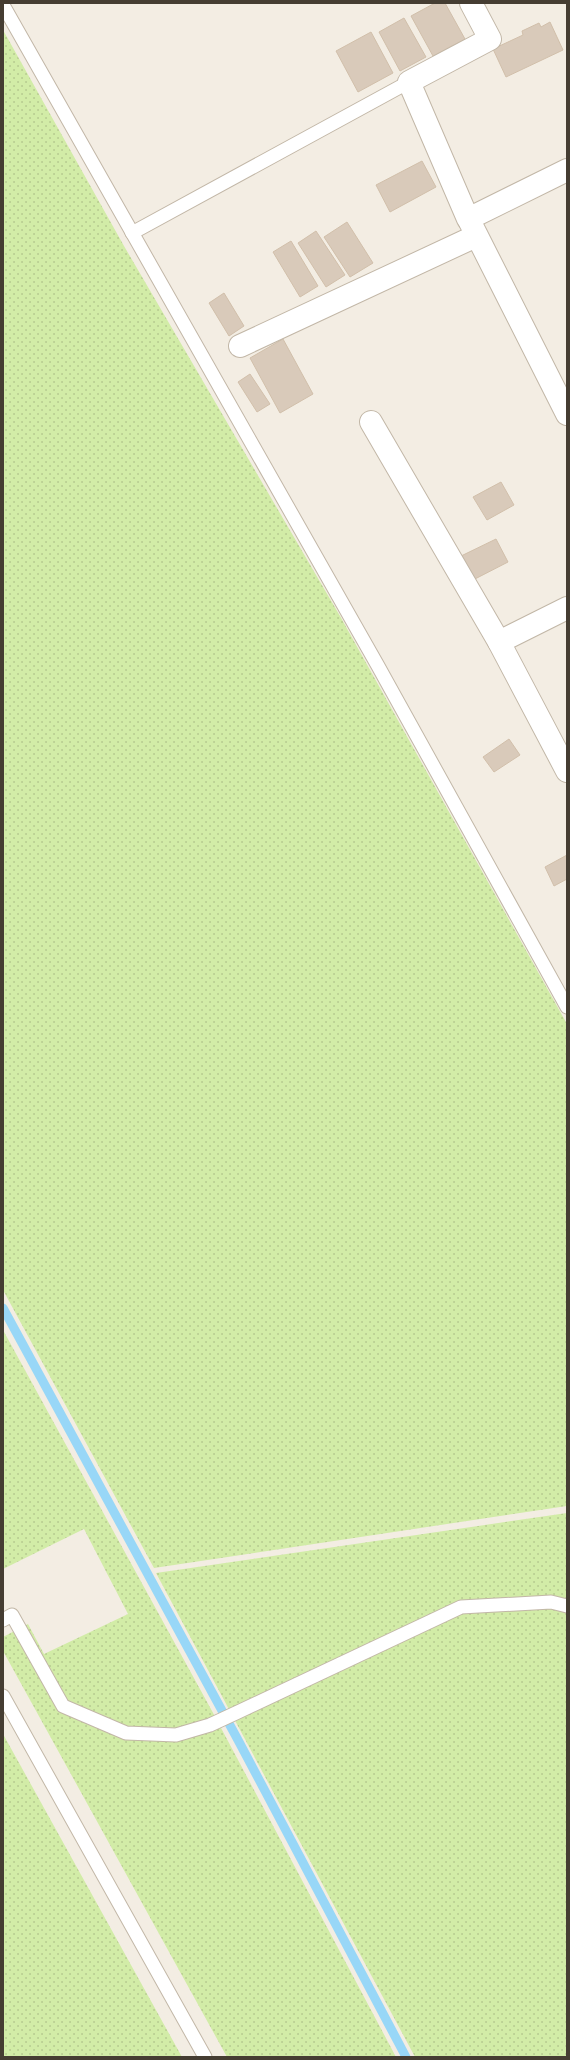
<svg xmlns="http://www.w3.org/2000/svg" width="570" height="2060" viewBox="0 0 570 2060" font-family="Manrope,sans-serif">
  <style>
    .grass { fill: url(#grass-dots) }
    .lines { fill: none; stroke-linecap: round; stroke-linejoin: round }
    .stream { stroke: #98d7f7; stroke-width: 9 }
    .building { fill: #d9caba; stroke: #d1bfaa }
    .lane-casing { stroke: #c2b7a7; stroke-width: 15 }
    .street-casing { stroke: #c2b7a7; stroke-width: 24 }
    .lane { stroke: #fff; stroke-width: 13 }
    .street { stroke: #fff; stroke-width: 22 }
  </style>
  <defs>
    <pattern id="grass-dots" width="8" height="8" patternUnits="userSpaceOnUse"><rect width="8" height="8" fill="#d2eca7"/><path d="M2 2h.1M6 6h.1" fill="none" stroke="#b6cb90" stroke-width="1.8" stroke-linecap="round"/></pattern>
  </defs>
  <rect width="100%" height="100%" fill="#f3ede3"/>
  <g class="grass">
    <polygon points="3,30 124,246 340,616 567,1024 567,1506 154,1568 3,1290"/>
    <polygon points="3,1330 212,1711 396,2057 227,2057 3,1651 3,1637 28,1624 44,1654 128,1614 84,1529 3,1569"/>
    <polygon points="567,1513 567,2057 415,2057 156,1573"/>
    <polygon points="3,1734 182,2057 3,2057"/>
  </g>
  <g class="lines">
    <polyline class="stream" points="3,1308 238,1740 406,2057"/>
  </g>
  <g class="building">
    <polygon points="435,3 445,3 465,39 433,56 411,16"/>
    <polygon points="404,18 426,57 400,71 379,32"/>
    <polygon points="550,22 563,50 506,77 493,49 523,35 522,31 539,23 541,27"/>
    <polygon points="371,32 393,73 358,92 336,51"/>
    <polygon points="422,161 436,187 390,212 376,185"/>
    <polygon points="347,222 373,263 350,277 324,237"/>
    <polygon points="316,231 345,275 326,287 298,243"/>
    <polygon points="291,241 318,286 300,297 273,252"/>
    <polygon points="224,293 244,326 229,336 209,303"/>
    <polygon points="283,339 313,394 280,413 250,358"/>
    <polygon points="250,374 270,404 257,412 238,382"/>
    <polygon points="501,482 514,505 487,520 473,497"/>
    <polygon points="496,539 508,562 471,581 459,557"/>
    <polygon points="509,739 520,755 494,772 483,757"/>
    <polygon points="567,855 567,879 554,886 545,867"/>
  </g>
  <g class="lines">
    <g class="lane-casing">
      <g id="lane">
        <polyline points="3,5 378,666 567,1007"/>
        <polyline points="132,233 409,82"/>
        <polyline points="3,1620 12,1615 63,1706 126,1733 176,1735 210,1725 238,1712 461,1607 551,1602 567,1606"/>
        <polyline points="3,1696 205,2057"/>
      </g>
    </g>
    <g class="street-casing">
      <g id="street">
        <polyline points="471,3 490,39 409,82 468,219 567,170"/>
        <polyline points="470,222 567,414"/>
        <polyline points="240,346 476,236"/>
        <polyline points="371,422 499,642 567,771"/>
        <polyline points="499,642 567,608"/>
      </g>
    </g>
    <use href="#lane" class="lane"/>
    <use href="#street" class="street"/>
  </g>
  <rect width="570" height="2060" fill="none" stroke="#453d32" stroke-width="8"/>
</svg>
